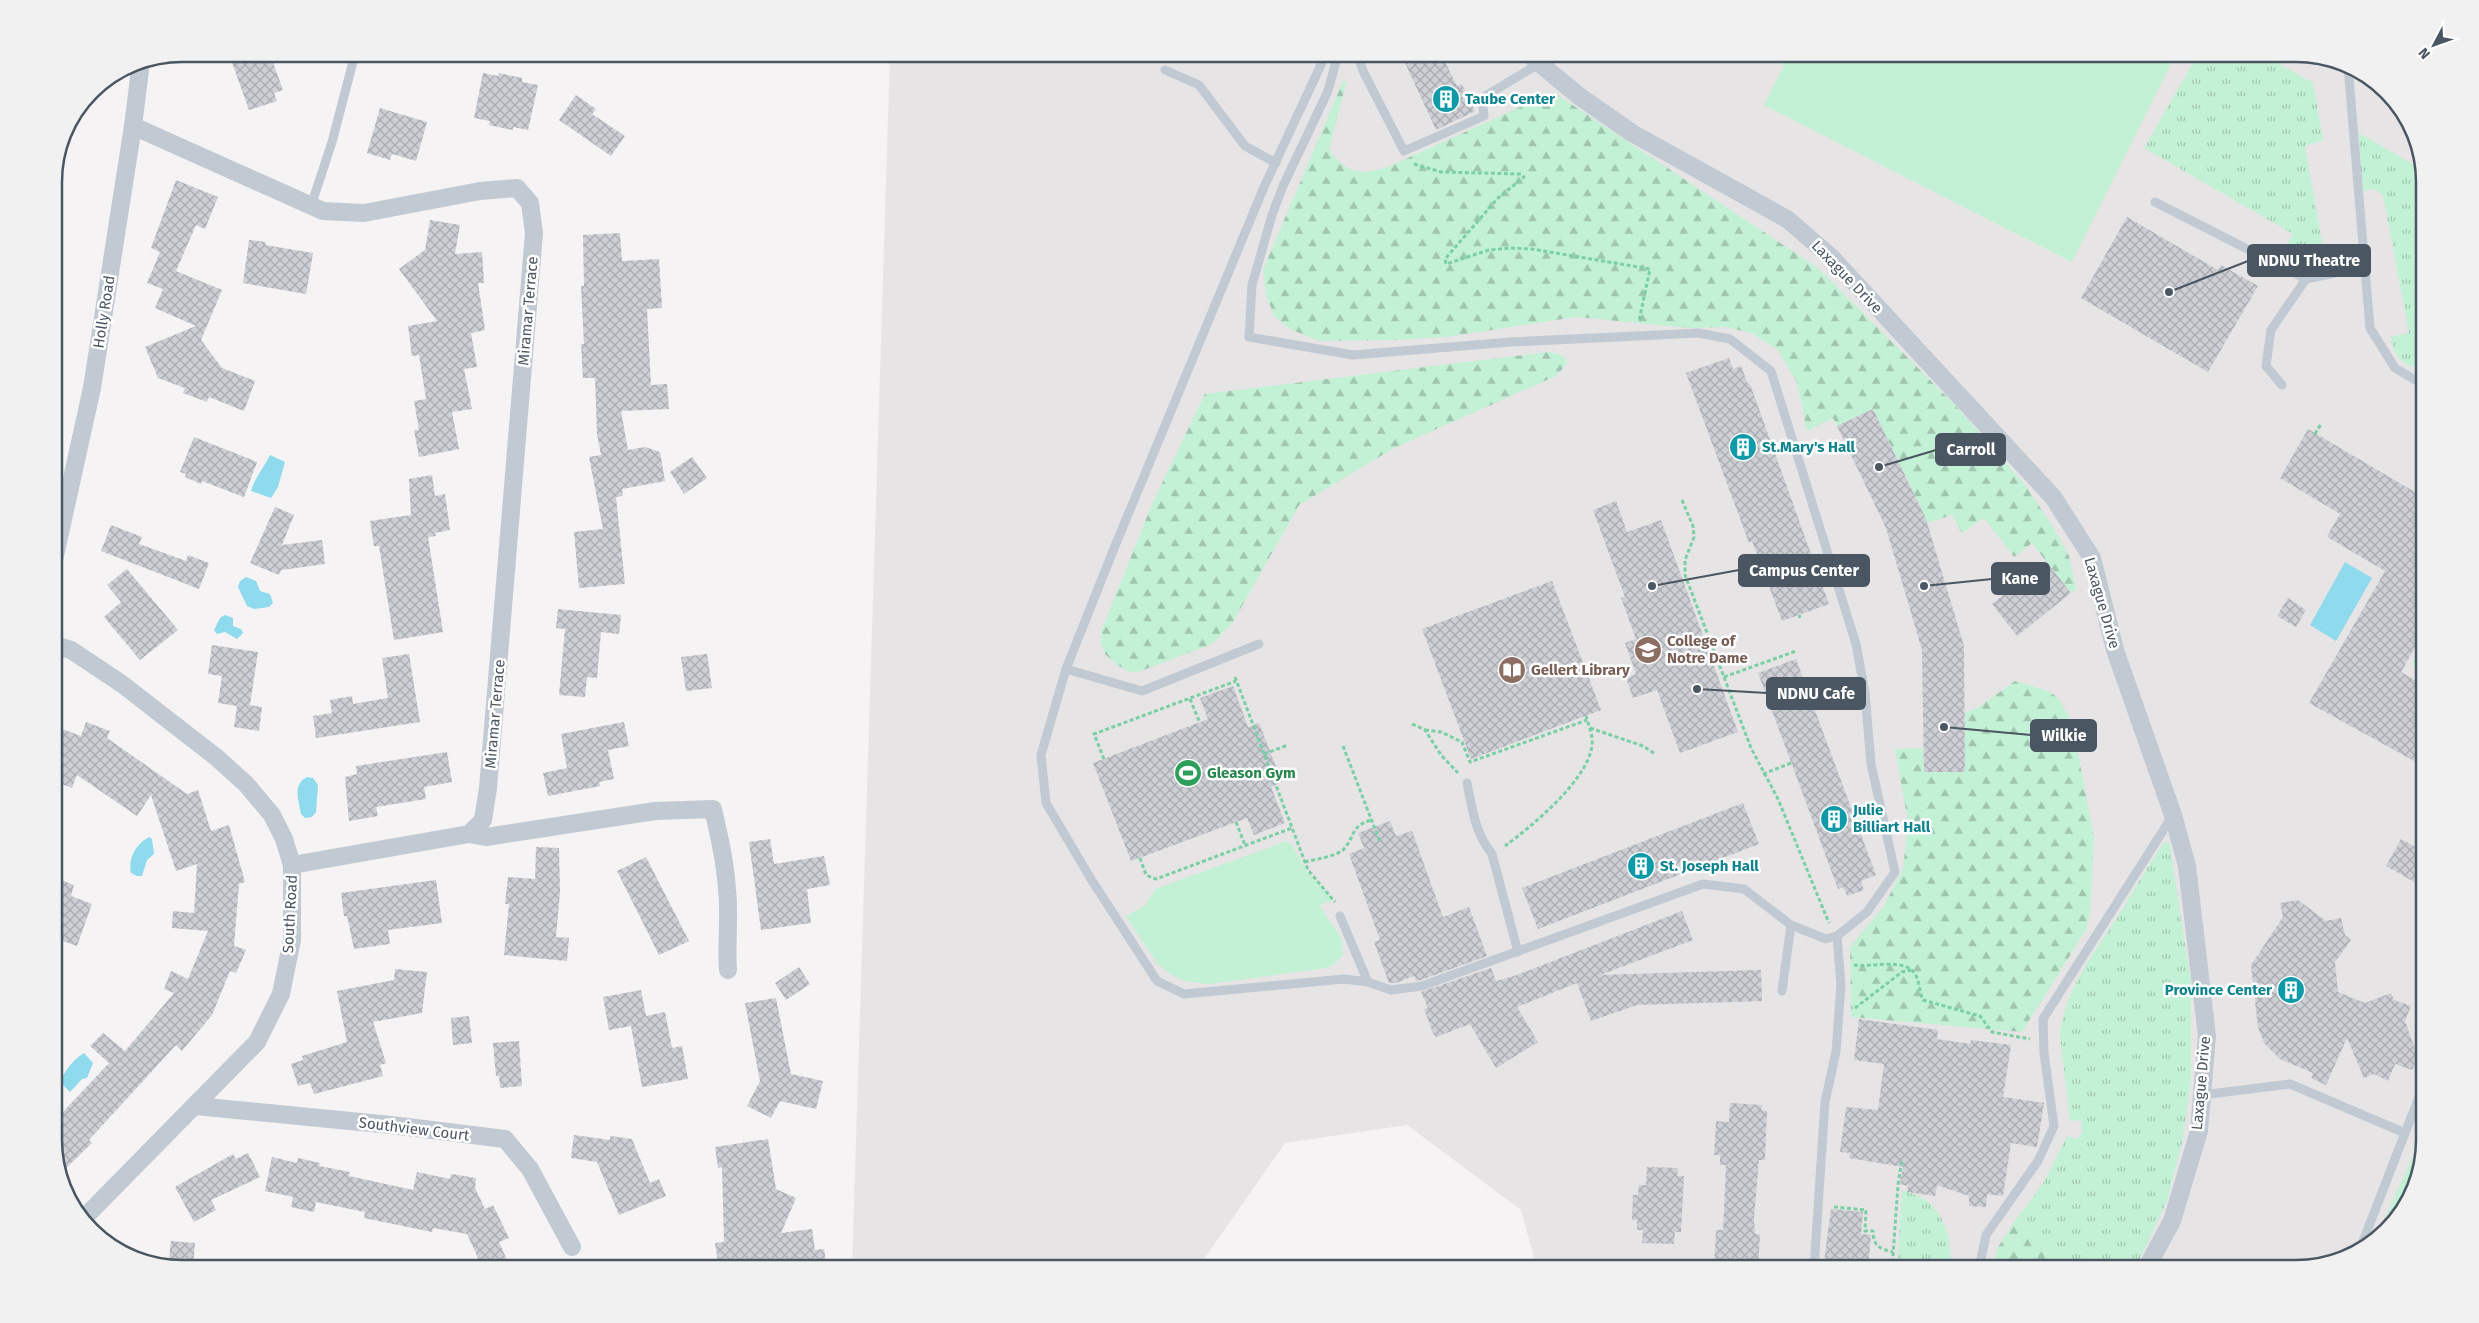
<svg xmlns="http://www.w3.org/2000/svg" width="2479" height="1323" viewBox="0 0 2479 1323" font-family="'Fira Sans',sans-serif">
  <style>
    .education { fill: #e6e4e5 }
    .grass { fill: url(#grass-tufts) }
    .forest { fill: url(#forest-firs) }
    .park { fill: #c3f1d5 }
    .water { fill: #90daee }
    .building { fill: url(#building-cross-hatch) }
    .lines { fill: none; stroke-linecap: round; stroke-linejoin: round }
    .path { stroke: #7ad0a6; stroke-width: 3; stroke-dasharray: 4 2.5; stroke-linecap: butt }
    .service { stroke: #c1cad2; stroke-width: 9 }
    .minor { stroke: #c1cad2; stroke-width: 18 }
    .labels { text-anchor: middle; dominant-baseline: central; stroke-width: 5; stroke-linejoin: round; paint-order: stroke }
    .culture-label { font-size: 15px; font-weight: bold; fill: #0d838f; stroke: #fff; text-anchor: start }
    .street-label { font-size: 15px; fill: #4a5661; stroke: #fff }
    .education-label { font-size: 15px; font-weight: bold; fill: #785e54; stroke: #fff; text-anchor: start }
    .leisure-label { font-size: 15px; font-weight: bold; fill: #27864d; stroke: #fff; text-anchor: start }
    .rim { fill: none; stroke: #4a5661; stroke-width: 2.5 }
    .leader { fill: none; stroke: #4a5661; stroke-width: 2 }
    .callout-dot { fill: #4a5661; stroke: #fff; stroke-width: 2 }
    .callout { fill: #4a5661; stroke: #4a5661; stroke-width: 2 }
    .callout-label { font-size: 16px; text-anchor: middle; font-weight: bold; fill: #fff }
  </style>
  <defs>
    <pattern id="grass-tufts" width="24" height="20" patternUnits="userSpaceOnUse" patternTransform="scale(1.25)"><rect width="24" height="20" fill="#c3f1d5"/><path d="M3 7l-1-3M5 7V3M7 7l1-3M15 17l-1-3M17 17v-4M19 17l1-3" fill="none" stroke="#a0c6b0"/></pattern>
    <pattern id="forest-firs" width="22" height="20" patternUnits="userSpaceOnUse" patternTransform="scale(1.25)"><rect width="22" height="20" fill="#c3f1d5"/><path d="M5 1l3.5 6h-7zM16 11l3.5 6h-7z" fill="#a0c6b0"/></pattern>
    <pattern id="building-cross-hatch" width="8" height="8" patternUnits="userSpaceOnUse" patternTransform="scale(1.25)"><rect width="8" height="8" fill="#cdcfd5"/><path d="M0 0l8 8M0 8l8-8" fill="none" stroke="#a8abb0"/></pattern>
  </defs>
  <rect width="100%" height="100%" fill="#f5f3f3"/>
  <polygon class="education" points="890,54 2297,54 2336,63 2372,83 2404,111 2425,174 2425,1141 2412,1198 2361,1252 2297,1269 1537,1269 1521,1210 1407,1125 1285,1143 1197,1269 852,1269"/>
  <g class="grass">
    <path d="M2198,54h64l51,29 10,57 -18,6 18,102 16,-3 -1,4c-24,16 -30,16 -55,3l10,-18 -149,-86z"/>
    <path d="M2359,133l64,37 2,4v182l-4,-2 -8,14c-13,-6 -21,-16 -22,-31l18,-4 -26,-138 -7,-6 -14,2z"/>
    <polygon points="2425,638 2425,675 2416,670 2412,663"/>
    <path d="M2165,842h3l2,4 21,137v97l-9,63 -15,58 -32,68h-70l-50,-48 29,-39 23,-46 10,3 5,-7 -1,-12 -11,1 -10,-85c3,-46 38,-88 62,-126 14,-23 27,-47 43,-68z"/>
    <path d="M1902,1190c7,3 16,5 22,9 23,15 28,45 27,70h-54z"/>
  </g>
  <g class="forest">
    <path d="M1344,79l2,5 -17,65c18,26 32,27 61,17l163,-74 265,176 136,136 71,81 25,37 19,34 7,33 -5,4 -39,-50 -18,14 -30,-39 -22,15 -10,-18 -28,9 -3,-16 -48,-99 -36,17 -4,-8 -26,13 -10,-49 -20,-33 -26,-16 -26,-6 -36,1 -113,-11 -130,20 -50,3 -77,1 -29,-12 -15,-12 -9,-21 -3,-26z"/>
    <polygon points="1549,352 1556,353 1567,359 1566,365 1556,376 1394,448 1299,505 1233,622 1214,642 1207,646 1138,672 1130,672 1117,665 1105,654 1101,643 1102,629 1153,502 1205,394"/>
    <polygon points="2015,681 2048,691 2057,697 2072,721 2094,838 2090,912 2087,928 2022,1032 1851,1017 1850,947 1884,906 1903,869 1908,822 1895,749 1923,748 1924,772 1965,772 1965,713 1979,707"/>
    <polygon points="2015,1221 2065,1269 1991,1269 1998,1247"/>
  </g>
  <g class="park">
    <polygon points="1754,54 1787,54 1783,65"/>
    <polygon points="1790,54 2155,54 2172,62 2072,262 1764,105"/>
    <polygon points="1287,841 1292,845 1307,872 1333,900 1319,905 1342,939 1343,955 1333,965 1326,968 1209,984 1185,981 1170,974 1157,963 1126,916 1145,906 1155,889"/>
    <polygon points="2425,1130 2425,1141 2412,1198 2378,1233"/>
  </g>
  <g class="water">
    <path d="M270,455l15,7 -7,25 -7,11 -20,-7c4,-14 13,-23 19,-36z"/>
    <polygon points="2345,562 2372,578 2336,641 2310,625"/>
    <polygon points="246,577 256,581 260,591 270,594 273,603 269,607 254,609 247,606 238,587 240,581"/>
    <polygon points="225,615 233,618 233,626 241,629 243,633 237,639 225,632 217,634 214,630 220,618"/>
    <path d="M307,777l6,1 5,7 -2,27 -4,5 -7,1 -4,-4c-2,-14 -9,-29 6,-37z"/>
    <path d="M149,837l3,2 2,15 -7,6 -5,16h-5l-6,-3c-3,-15 5,-29 18,-36z"/>
    <path d="M84,1053l9,10 -6,15 -5,1 -12,13 -10,-10c6,-13 12,-21 24,-29z"/>
  </g>
  <g class="building">
    <polygon points="229,54 270,54 283,90 274,93 277,101 249,110"/>
    <polygon points="1401,54 1441,54 1457,86 1462,84 1475,111 1436,130"/>
    <polygon points="483,73 498,76 499,73 522,78 522,82 538,85 528,130 513,127 513,130 489,125 490,121 474,118"/>
    <polygon points="576,95 596,109 592,114 625,136 611,156 559,120"/>
    <polygon points="380,108 427,122 416,161 392,154 390,160 367,153"/>
    <polygon points="176,180 218,197 205,229 196,225 176,271 222,290 201,340 222,368 255,381 244,411 209,397 207,402 183,393 185,388 158,378 145,347 196,326 155,308 163,289 147,283 160,252 151,248"/>
    <polygon points="2127,217 2218,270 2221,265 2258,286 2208,372 2081,298"/>
    <polygon points="430,220 460,225 455,254 482,252 484,283 478,283 485,330 471,333 477,367 464,369 472,409 452,412 459,449 419,457 414,430 419,430 414,401 426,399 419,355 412,356 408,326 437,321 399,269 425,250"/>
    <polygon points="620,233 622,261 659,259 662,308 647,309 651,385 667,384 669,409 621,411 628,450 645,447 660,452 665,481 622,489 623,496 616,497 625,584 579,588 574,532 603,529 589,457 601,455 597,434 595,378 583,378 581,344 584,344 581,286 584,286 583,235"/>
    <polygon points="249,240 266,242 265,245 313,253 306,294 243,283"/>
    <polygon points="1729,358 1733,369 1741,366 1748,384 1750,384 1829,604 1782,621 1752,541 1749,543 1686,373"/>
    <polygon points="1873,409 1926,519 1964,646 1965,772 1924,772 1922,650 1886,528 1837,426"/>
    <polygon points="2308,429 2425,498 2425,630 2401,672 2425,686 2425,767 2309,703 2385,571 2329,538 2327,536 2340,514 2280,478"/>
    <polygon points="194,437 257,462 244,497 202,481 201,484 185,477 186,474 180,472"/>
    <polygon points="692,457 707,478 684,494 670,472"/>
    <polygon points="432,475 435,496 445,494 450,530 435,533 436,536 428,537 443,632 394,640 379,546 374,546 370,521 411,515 409,479"/>
    <polygon points="1616,501 1627,532 1661,520 1738,732 1680,753 1657,690 1633,698 1626,678 1636,674 1625,643 1636,639 1621,598 1625,597 1593,510"/>
    <polygon points="275,507 294,515 282,545 322,540 325,564 281,570 279,575 250,563"/>
    <polygon points="111,525 142,537 139,544 186,561 188,555 209,563 199,589 101,551"/>
    <polygon points="2046,561 2071,593 2017,636 1992,604"/>
    <polygon points="127,569 178,630 140,660 104,617 121,602 107,585"/>
    <polygon points="1552,581 1601,710 1471,759 1422,629"/>
    <polygon points="2288,598 2306,610 2296,627 2277,616"/>
    <polygon points="558,609 621,615 619,634 601,632 597,678 587,677 585,697 559,695 565,629 556,628"/>
    <polygon points="212,645 258,652 250,705 262,707 259,731 234,727 237,706 218,703 222,676 208,674"/>
    <polygon points="409,654 420,722 316,738 313,716 332,713 330,700 352,696 353,704 388,698 382,658"/>
    <polygon points="707,654 712,688 686,691 681,657"/>
    <polygon points="1796,659 1876,875 1861,881 1864,890 1847,896 1843,887 1838,889 1758,673"/>
    <polygon points="1233,686 1248,727 1259,723 1282,782 1271,787 1285,823 1254,835 1247,818 1131,861 1093,763 1208,719 1200,698"/>
    <polygon points="86,722 110,731 107,738 187,794 198,790 211,831 229,825 245,882 239,884 234,946 246,950 236,973 230,971 212,1015 182,1051 176,1045 89,1140 92,1143 62,1172 54,1149 54,1104 63,1112 109,1063 90,1046 103,1033 125,1051 174,993 164,989 171,971 188,979 208,931 172,928 173,911 194,913 197,864 176,871 151,795 137,816 77,775 72,788 54,781 54,726 81,736"/>
    <polygon points="624,722 629,746 608,750 614,779 599,782 600,786 548,796 543,773 567,768 561,734"/>
    <polygon points="447,752 452,782 424,787 426,799 376,807 378,816 349,821 345,777 357,774 356,766"/>
    <polygon points="1743,803 1759,844 1538,929 1522,888"/>
    <polygon points="1390,821 1396,836 1412,831 1443,917 1469,907 1487,956 1421,980 1416,981 1414,976 1396,983 1389,983 1374,942 1380,940 1349,854 1364,848 1358,833"/>
    <polygon points="770,839 774,864 824,856 830,885 807,889 811,923 761,930 749,842"/>
    <polygon points="2401,839 2425,852 2425,888 2386,866"/>
    <polygon points="536,847 559,848 560,892 556,937 569,938 567,961 504,955 509,904 505,904 508,877 535,879"/>
    <polygon points="646,857 689,941 659,955 617,871"/>
    <polygon points="54,877 74,885 71,896 92,904 77,946 54,938"/>
    <polygon points="436,880 442,923 388,930 390,944 354,949 347,916 344,916 341,893"/>
    <polygon points="2298,900 2326,921 2341,918 2345,935 2351,940 2335,962 2338,992 2365,1003 2391,993 2394,1000 2411,1006 2405,1021 2418,1057 2412,1070 2395,1064 2388,1081 2374,1074 2364,1078 2347,1038 2326,1085 2311,1078 2313,1073 2280,1059 2264,1043 2258,1027 2251,965 2283,917 2280,903"/>
    <polygon points="1682,911 1693,940 1600,975 1761,970 1762,1001 1637,1005 1591,1021 1577,983 1517,1007 1538,1042 1496,1068 1470,1024 1436,1037 1433,1033 1424,1009 1428,1008 1421,992 1491,968 1496,981 1514,976"/>
    <polygon points="799,967 810,984 786,1000 775,983"/>
    <polygon points="395,969 427,972 422,1013 373,1022 386,1063 380,1065 383,1076 314,1094 310,1083 298,1086 291,1064 303,1060 302,1056 347,1042 337,991 394,980"/>
    <polygon points="641,990 646,1016 665,1012 672,1048 682,1046 688,1079 642,1087 631,1026 609,1030 603,997"/>
    <polygon points="776,998 791,1074 823,1081 816,1109 780,1101 771,1118 747,1106 760,1081 745,1003"/>
    <polygon points="469,1016 472,1043 453,1045 451,1018"/>
    <polygon points="1859,1019 1938,1030 1937,1039 1970,1044 1971,1040 2011,1045 2003,1097 2044,1103 2037,1147 2011,1143 2003,1196 1987,1194 1986,1207 1969,1206 1969,1196 1937,1185 1935,1196 1907,1192 1908,1186 1900,1184 1903,1167 1849,1158 1850,1153 1840,1152 1846,1107 1878,1110 1884,1064 1854,1060"/>
    <polygon points="519,1041 522,1086 500,1088 499,1076 496,1076 493,1043"/>
    <polygon points="1730,1103 1762,1105 1761,1110 1767,1111 1765,1160 1759,1160 1754,1218 1755,1234 1760,1234 1758,1269 1714,1269 1716,1230 1723,1230 1726,1165 1720,1165 1720,1155 1714,1155 1716,1121 1729,1122"/>
    <polygon points="574,1135 610,1140 610,1136 632,1139 650,1183 659,1179 666,1196 619,1215 597,1162 571,1158"/>
    <polygon points="768,1139 776,1189 796,1198 781,1233 812,1229 815,1250 824,1249 827,1269 781,1269 781,1265 751,1269 719,1269 715,1243 724,1242 722,1167 718,1168 715,1147"/>
    <polygon points="248,1153 260,1177 211,1200 216,1210 194,1222 175,1187 233,1154 236,1159"/>
    <polygon points="272,1157 297,1163 298,1158 320,1163 319,1166 350,1172 349,1176 413,1190 417,1172 450,1179 451,1174 476,1178 475,1188 485,1209 493,1205 509,1238 499,1242 511,1269 483,1269 467,1234 433,1228 432,1232 364,1218 365,1212 316,1202 314,1212 291,1207 293,1197 265,1191"/>
    <polygon points="1647,1167 1678,1168 1677,1176 1684,1176 1681,1232 1675,1232 1674,1244 1642,1243 1643,1230 1637,1230 1637,1220 1632,1220 1633,1195 1638,1195 1639,1185 1646,1185"/>
    <polygon points="1831,1209 1863,1212 1861,1234 1871,1235 1868,1269 1823,1269"/>
    <polygon points="171,1241 195,1243 193,1269 168,1266"/>
  </g>
  <g class="lines">
    <g class="path">
      <polyline points="1414,164 1441,172 1521,174 1524,177 1498,198 1445,259 1446,264 1489,250 1510,248 1532,249 1650,269 1639,321"/>
      <polyline points="2315,434 2321,424"/>
      <polyline points="1682,500 1693,526 1694,537 1685,560 1685,575 1751,748 1778,799 1829,923"/>
      <polyline points="1799,615 1800,618"/>
      <polyline points="1235,677 1308,870 1335,902"/>
      <polyline points="1724,677 1796,651"/>
      <polyline points="1190,699 1200,723"/>
      <polyline points="1412,724 1425,730 1441,755 1458,773"/>
      <polyline points="1590,728 1643,746 1655,754"/>
      <polyline points="1425,730 1441,732 1462,742 1470,762 1587,720"/>
      <polyline points="1343,746 1380,842"/>
      <polyline points="1264,754 1288,745"/>
      <polyline points="1104,759 1094,734 1236,681"/>
      <polyline points="1763,774 1791,763"/>
      <polyline points="1236,822 1245,845"/>
      <path d="M1505,846c27,-20 82,-65 87,-100 1,-11 -3,-20 -6,-30"/>
      <polyline points="1140,858 1146,875 1156,879 1292,828"/>
      <path d="M1305,862c11,-3 29,-5 38,-12 12,-12 7,-25 29,-30"/>
      <path d="M1854,965c15,3 51,-8 61,9 5,8 4,18 8,26l57,16 12,16 38,7"/>
      <polyline points="1855,1008 1902,972 1911,970"/>
      <path d="M1834,1207l32,3 -1,21h8c0,15 7,18 20,21"/>
      <polyline points="1892,1269 1898,1185 1902,1159"/>
    </g>
    <g class="service">
      <polyline points="1326,54 1264,187 1115,546 1066,669 1041,755 1046,803 1091,879 1157,981 1184,994 1344,979 1368,982 1391,990 1422,986 1703,884 1744,889 1791,925 1826,939 1837,936 1867,912 1895,872 1871,764 1865,693 1856,644 1771,371 1730,339 1699,333 1511,342 1353,355 1249,337 1252,285 1272,215 1283,186 1328,91 1338,54"/>
      <polyline points="1357,54 1364,73 1404,151 1484,116 1482,98 1540,63"/>
      <polyline points="2348,66 2370,328 2395,368 2425,386"/>
      <polyline points="1165,70 1199,85 1245,146 1276,163"/>
      <polyline points="2155,202 2306,279 2365,267"/>
      <polyline points="311,206 332,142 355,54"/>
      <polyline points="2282,385 2266,366 2271,330 2306,279"/>
      <polyline points="1066,669 1142,691 1259,644"/>
      <path d="M1467,783c5,25 8,50 25,71l26,98"/>
      <polyline points="1340,916 1368,982"/>
      <polyline points="1782,991 1791,925"/>
      <polyline points="2202,1095 2290,1084 2405,1133 2362,1244 2364,1249"/>
      <polyline points="2405,1133 2425,1082"/>
      <polyline points="1814,1269 1825,1102 1836,1052 1841,985 1837,936"/>
      <polyline points="1979,1269 1986,1235 2038,1161 2054,1126 2044,1053 2043,1019 2173,815"/>
    </g>
    <g class="minor">
      <polyline points="1528,54 1579,96 1632,133 1787,219 1831,257 2053,497 2092,558 2115,650 2173,815 2187,866 2207,1036 2199,1131 2172,1221 2146,1269"/>
      <polyline points="133,126 323,211 364,213 480,191 517,188 530,203 534,233 488,788 483,820 469,834 292,865"/>
      <polyline points="54,560 92,388 133,126 141,62"/>
      <polyline points="54,645 71,650 122,684 216,757 246,784 272,815 284,839 292,865 292,940 281,994 257,1042 83,1219"/>
      <path d="M469,834l17,3 169,-26 58,-2c6,26 12,52 14,80 3,27 -1,54 1,81"/>
      <polyline points="196,1106 391,1125 505,1139 530,1169 572,1247"/>
    </g>
  </g>
  <defs>
    <g id="building-disc" transform="scale(1.4375)"><circle r="9.5" fill="#0f9aa8" stroke="#fff"/><path d="M-4-6H4V6H1V3H-1V6H-4ZM-2.5-4.3h1.7v1.8h-1.7ZM.8-4.3h1.7v1.8H.8ZM-2.5-1h1.7V.8h-1.7ZM.8-1h1.7V.8H.8Z" fill="#fff"/></g>
    <g id="university-disc" transform="scale(1.4375)"><circle r="9.5" fill="#8d6e63" stroke="#fff"/><path d="M0-5L7-2L0 1L-7-2ZM-4 1L0 2.5L4 1V4Q0 6-4 4Z" fill="#fff"/></g>
    <g id="library-disc" transform="scale(1.4375)"><circle r="9.5" fill="#8d6e63" stroke="#fff"/><path d="M-6-4Q-3-5.5-.7-3.5V5Q-3 3-6 4ZM6-4Q3-5.5 .7-3.5V5Q3 3 6 4Z" fill="#fff"/></g>
    <g id="stadium-disc" transform="scale(1.4375)"><circle r="9.5" fill="#2e9e5b" stroke="#fff"/><path d="M0-5a6.5 5 0 1 0 0 10a6.5 5 0 1 0 0-10ZM-3.5-1.8h7v3.6h-7Z" fill="#fff"/></g>
  </defs>
  <g fill-rule="evenodd">
    <use href="#building-disc" x="1446" y="99"/>
    <use href="#building-disc" x="1743" y="447"/>
    <use href="#university-disc" x="1648" y="650"/>
    <use href="#library-disc" x="1512" y="670"/>
    <use href="#stadium-disc" x="1188" y="773"/>
    <use href="#building-disc" x="1834" y="819"/>
    <use href="#building-disc" x="1641" y="866"/>
    <use href="#building-disc" x="2291" y="990"/>
  </g>
  <g class="labels">
    <g class="culture-label">
      <text x="1465" y="99">Taube Center</text>
      <text x="1762" y="447">St.Mary's Hall</text>
      <text x="1853" y="810">Julie<tspan x="1853" dy="17">Billiart Hall</tspan></text>
      <text x="1660" y="866">St. Joseph Hall</text>
      <text x="2272" y="990" text-anchor="end">Province Center</text>
    </g>
    <g class="street-label">
      <text transform="translate(1847 277) rotate(46)">Laxague Drive</text>
      <text transform="translate(528 311) rotate(-85)">Miramar Terrace</text>
      <text transform="translate(104 312) rotate(-81)">Holly Road</text>
      <text transform="translate(2102 603) rotate(74)">Laxague Drive</text>
      <text transform="translate(495 714) rotate(-85)">Miramar Terrace</text>
      <text transform="translate(290 914) rotate(-87)">South Road</text>
      <text transform="translate(2201 1083) rotate(-85)">Laxague Drive</text>
      <text transform="translate(414 1129) rotate(7)">Southview Court</text>
    </g>
    <g class="education-label">
      <text x="1667" y="641">College of<tspan x="1667" dy="17">Notre Dame</tspan></text>
      <text x="1531" y="670">Gellert Library</text>
    </g>
    <g class="leisure-label">
      <text x="1207" y="773">Gleason Gym</text>
    </g>
  </g>
  <path d="M0 0H2479V1323H0ZM182 62H2296A120 120 0 0 1 2416 182V1140A120 120 0 0 1 2296 1260H182A120 120 0 0 1 62 1140V182A120 120 0 0 1 182 62Z" fill="#f1f1f2" fill-rule="evenodd"/>
  <path class="rim" d="M182 62H2296A120 120 0 0 1 2416 182V1140A120 120 0 0 1 2296 1260H182A120 120 0 0 1 62 1140V182A120 120 0 0 1 182 62Z"/>
  <path class="leader" d="M2169 292L2248 261M1879 467L1936 450M1652 586L1739 570M1924 586L1992 579M1697 689L1767 693M1944 727L2031 735"/>
  <g class="callout-dot">
    <circle cx="2169" cy="292" r="5"/>
    <circle cx="1879" cy="467" r="5"/>
    <circle cx="1652" cy="586" r="5"/>
    <circle cx="1924" cy="586" r="5"/>
    <circle cx="1697" cy="689" r="5"/>
    <circle cx="1944" cy="727" r="5"/>
  </g>
  <g class="callout">
    <rect x="2248" y="245" width="122" height="31" rx="5"/>
    <rect x="1936" y="434" width="69" height="31" rx="5"/>
    <rect x="1739" y="555" width="130" height="31" rx="5"/>
    <rect x="1992" y="563" width="57" height="31" rx="5"/>
    <rect x="1767" y="678" width="98" height="31" rx="5"/>
    <rect x="2031" y="720" width="65" height="31" rx="5"/>
  </g>
  <g class="callout-label">
    <text x="2309" y="266">NDNU Theatre</text>
    <text x="1971" y="455">Carroll</text>
    <text x="1804" y="576">Campus Center</text>
    <text x="2020" y="584">Kane</text>
    <text x="1816" y="699">NDNU Cafe</text>
    <text x="2064" y="741">Wilkie</text>
  </g>
  <g transform="translate(2434 45) rotate(229)" stroke="#ffffff" stroke-width="4" paint-order="stroke">
  <path d="M0-4L9 19L0 12L-9 19Z" fill="#4a5661"/>
  <text y="-8" font-size="14" font-weight="bold" text-anchor="middle" fill="#4a5661">N</text>
  </g>
</svg>
